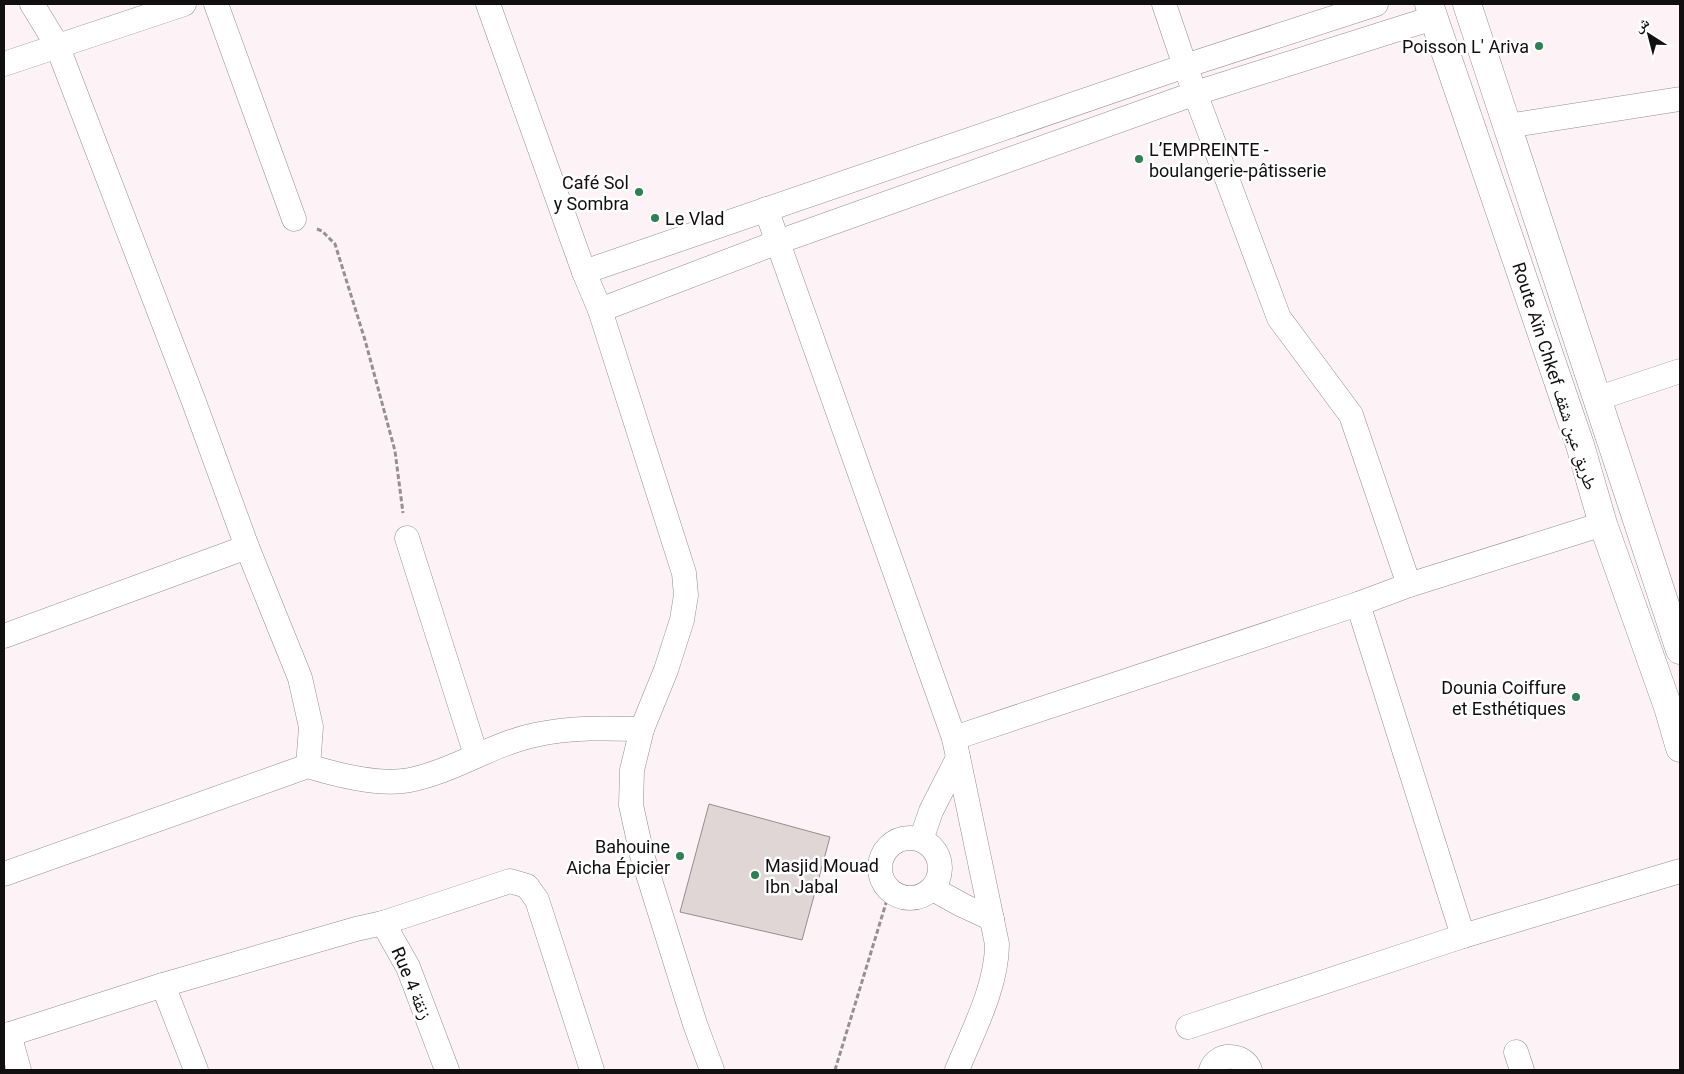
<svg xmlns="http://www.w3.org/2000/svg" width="1684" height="1074" viewBox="0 0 1684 1074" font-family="Roboto,'Noto Naskh Arabic',sans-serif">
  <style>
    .building { fill: #e0d6d5; stroke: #968d8b }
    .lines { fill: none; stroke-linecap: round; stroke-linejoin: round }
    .minor-casing { stroke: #958c8f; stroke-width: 25 }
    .secondary-casing { stroke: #958c8f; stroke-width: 29 }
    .path { stroke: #979092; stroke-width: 3; stroke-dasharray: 5 2.5; stroke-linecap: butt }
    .minor { stroke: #fff; stroke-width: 24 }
    .secondary { stroke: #fff; stroke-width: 28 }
    .poi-dot { fill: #2e8153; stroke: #fff; stroke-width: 2 }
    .labels { text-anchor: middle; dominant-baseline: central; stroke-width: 5; stroke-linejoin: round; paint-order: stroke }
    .poi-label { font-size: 18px; fill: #120f10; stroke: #fff; text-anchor: end }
    .street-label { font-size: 18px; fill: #120f10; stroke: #fff }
  </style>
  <rect width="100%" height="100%" fill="#fdf3f6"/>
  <polygon class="building" points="709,804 830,837 802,940 680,912"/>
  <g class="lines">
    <g class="minor-casing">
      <g id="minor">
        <polyline points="32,4 57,45 194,402 247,547 300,678 311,727 308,766"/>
        <polyline points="216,4 294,219"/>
        <polyline points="488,4 584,272 600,310 684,573 686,595 682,620 666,670 642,729 632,770 631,805 642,855 695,1024 712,1070"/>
        <polyline points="1164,4 1185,66 1279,318 1351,415 1409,585"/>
        <polyline points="4,64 184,4"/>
        <polyline points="1507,126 1680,99"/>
        <path d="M766,209l188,529 43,206c0,42 -24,87 -40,126"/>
        <polyline points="584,272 1185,66 1376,4"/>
        <polyline points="600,310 778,242 1196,93 1433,18"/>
        <polyline points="1596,399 1680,371"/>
        <polyline points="407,538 476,755"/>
        <polyline points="1358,604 1463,936"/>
        <polyline points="4,636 247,547"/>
        <polyline points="954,738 1358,604 1409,585 1603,524"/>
        <circle cx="910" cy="868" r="30"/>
        <polyline points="921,840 931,811 958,758"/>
        <path d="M4,874l304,-108c29,9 71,20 102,14 44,-9 82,-36 125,-45 35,-8 72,-7 107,-6"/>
        <polyline points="933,889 962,905 992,919"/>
        <polyline points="383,923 510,881 527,886 537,900 592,1070"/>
        <polyline points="163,985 196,1070"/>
        <polyline points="1188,1027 1463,936 1680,871"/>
        <polyline points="9,1034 19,1070"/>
        <polyline points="4,1036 163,985 356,929 383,923 408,967 447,1070"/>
        <polyline points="1516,1052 1522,1070"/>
        <path d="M1211,1070c6,-18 33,-17 39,0"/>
      </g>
    </g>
    <g class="secondary-casing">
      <g id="secondary">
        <polyline points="1429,4 1580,445 1603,524 1668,707 1680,748"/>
        <polyline points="1467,4 1680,650"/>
      </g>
    </g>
    <g class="path">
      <polyline points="317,229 322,231 335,244 365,340 395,451 403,513"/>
      <polyline points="835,1070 890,890"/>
    </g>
    <use href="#minor" class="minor"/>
    <use href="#secondary" class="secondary"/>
  </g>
  <g class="poi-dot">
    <circle cx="1539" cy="46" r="5"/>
    <circle cx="1139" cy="159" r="5"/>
    <circle cx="639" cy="192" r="5"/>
    <circle cx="655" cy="218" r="5"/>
    <circle cx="1576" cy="697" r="5"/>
    <circle cx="680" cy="856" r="5"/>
    <circle cx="755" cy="875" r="5"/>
  </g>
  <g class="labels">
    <g class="poi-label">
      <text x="1529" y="46">Poisson L' Ariva</text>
      <text x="1149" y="149" text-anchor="start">L’EMPREINTE -<tspan x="1149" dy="21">boulangerie-pâtisserie</tspan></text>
      <text x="629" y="182">Café Sol<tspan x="629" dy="21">y Sombra</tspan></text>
      <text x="665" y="218" text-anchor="start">Le Vlad</text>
      <text x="1566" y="687">Dounia Coiffure<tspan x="1566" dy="21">et Esthétiques</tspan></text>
      <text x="670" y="846">Bahouine<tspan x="670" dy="21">Aicha Épicier</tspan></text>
      <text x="765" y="865" text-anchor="start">Masjid Mouad<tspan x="765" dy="21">Ibn Jabal</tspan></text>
    </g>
    <g class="street-label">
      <text transform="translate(1555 376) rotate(72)">Route Aïn Chkef طريق عين شقف</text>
      <text transform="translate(412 983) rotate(67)">Rue 4 زنقة</text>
    </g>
  </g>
  <rect width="1684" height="1074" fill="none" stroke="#120f10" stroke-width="10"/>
  <g transform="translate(1649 35) rotate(324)" stroke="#ffffff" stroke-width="4" paint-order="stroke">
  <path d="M0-4L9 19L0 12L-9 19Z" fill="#120f10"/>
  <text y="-8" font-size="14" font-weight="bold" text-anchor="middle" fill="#120f10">ش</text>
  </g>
</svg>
